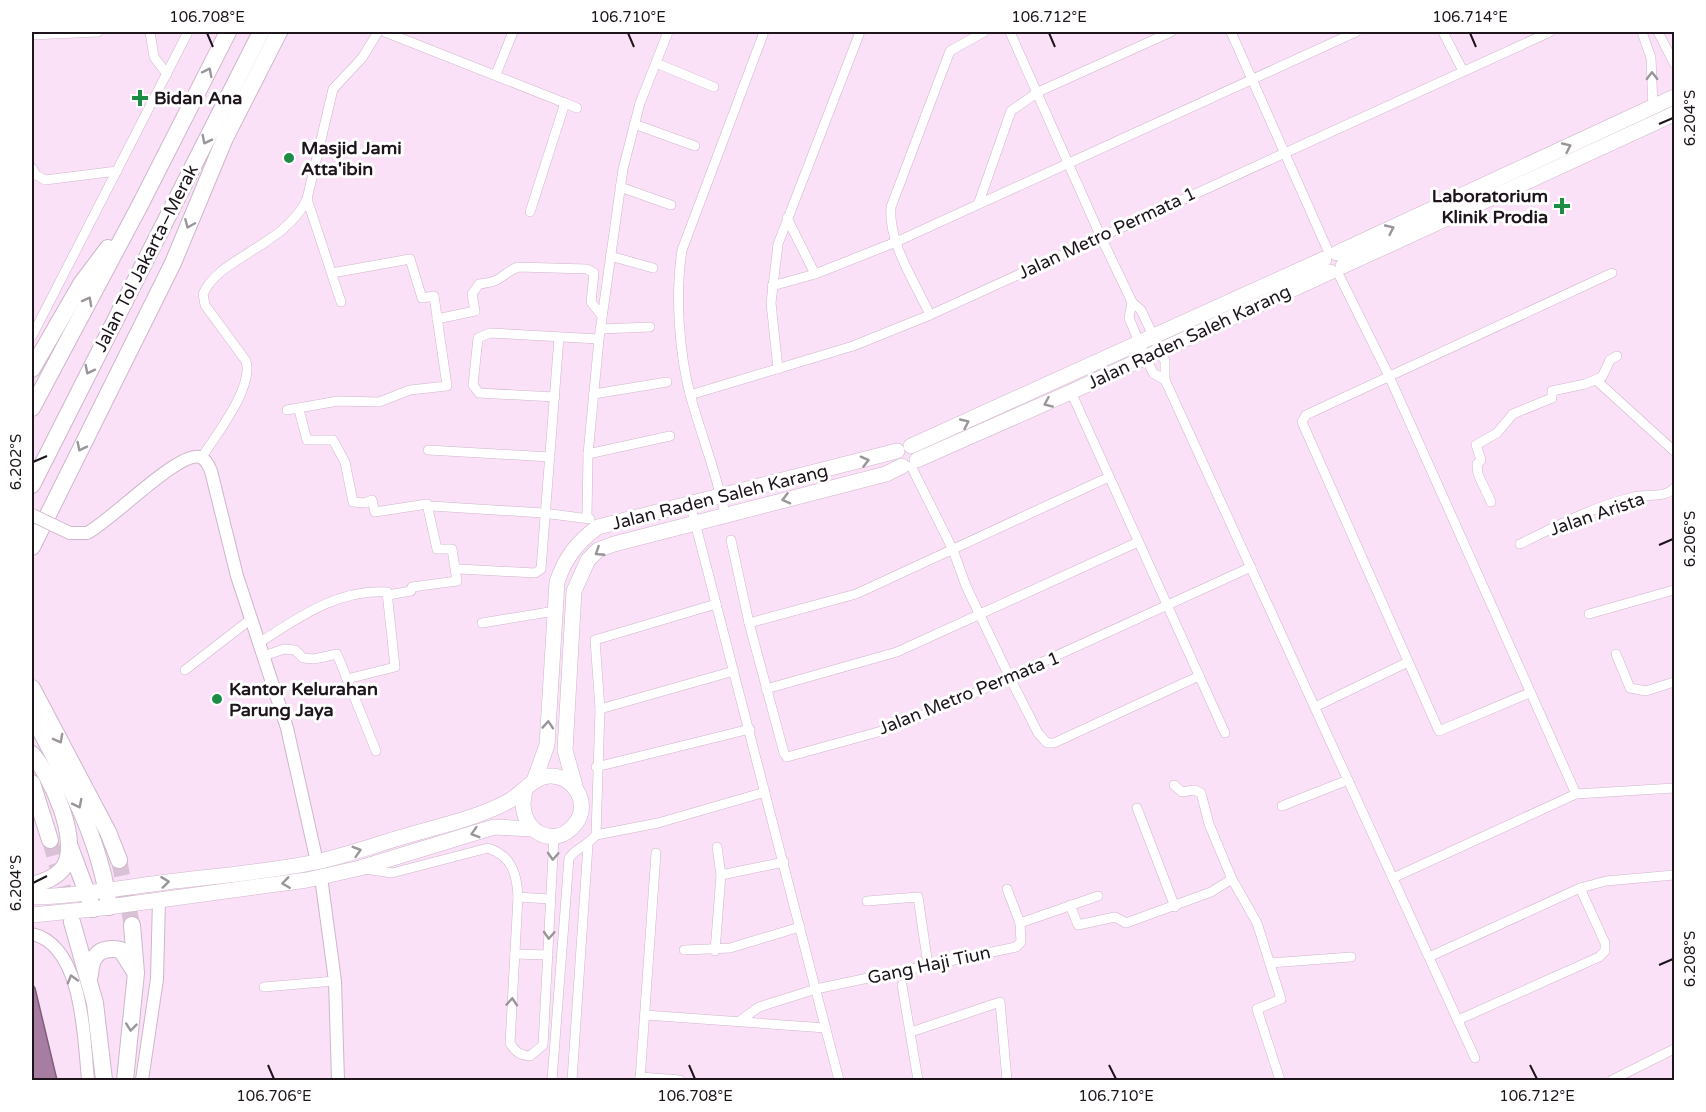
<svg xmlns="http://www.w3.org/2000/svg" width="1706" height="1112" viewBox="0 0 1706 1112" font-family="'Varela Round',sans-serif">
  <style>
    .water { fill: #a77da2; stroke: #7e5e7a; stroke-width: 1.5 }
    .lines { fill: none; stroke-linecap: round; stroke-linejoin: round }
    .motorway-tunnel { stroke: #d9c2d6; stroke-width: 16; stroke-dasharray: 16 8; stroke-linecap: butt }
    .minor-casing { stroke: #cfb6cb; stroke-width: 10 }
    .tertiary-casing { stroke: #cfb6cb; stroke-width: 14 }
    .primary-casing { stroke: #cfb6cb; stroke-width: 16 }
    .motorway-casing { stroke: #cfb6cb; stroke-width: 18 }
    .minor { stroke: #fff; stroke-width: 9 }
    .tertiary { stroke: #fff; stroke-width: 12 }
    .primary { stroke: #fff; stroke-width: 15 }
    .motorway { stroke: #fff; stroke-width: 16 }
    .tertiary-bridge-casing { stroke: #cfb6cb; stroke-width: 14; stroke-linecap: butt }
    .tertiary-bridge { stroke: #fff; stroke-width: 12 }
    .oneway { stroke: #999599 }
    .ticks { fill: none; stroke: #1d141c; stroke-width: 2 }
    .poi-dot { fill: #1d8d45; stroke: #fff; stroke-width: 2 }
    .labels { text-anchor: middle; dominant-baseline: central; stroke-width: 6; stroke-linejoin: round; paint-order: stroke }
    .poi-label { font-size: 18px; font-weight: bold; fill: #1d141c; stroke: #fff; text-anchor: start }
    .street-label { font-size: 18px; fill: #1d141c; stroke: #fff }
    .neatline { fill: none; stroke: #1d141c; stroke-width: 2 }
    .ticks-label { font-size: 15px; text-anchor: middle; fill: #1d141c }
  </style>
  <rect width="100%" height="100%" fill="#fae1f7"/>
  <polygon class="water" points="32,984 35,988 57,1080 32,1080"/>
  <g class="lines">
    <g class="motorway-tunnel">
      <polyline points="50,840 69,910"/>
      <polyline points="119,860 132,925"/>
    </g>
    <g class="minor-casing">
      <g id="minor">
        <polyline points="150,32 154,57 167,74"/>
        <polyline points="385,32 565,103"/>
        <polyline points="1010,32 1100,235 1132,302 1141,310 1165,361 1165,380 1475,1058"/>
        <polyline points="1231,32 1329,253"/>
        <polyline points="1443,32 1463,71"/>
        <polyline points="1642,32 1651,58 1653,108"/>
        <polyline points="1658,32 1674,63"/>
        <polyline points="32,35 98,32"/>
        <polyline points="656,63 714,87"/>
        <polyline points="496,74 513,32"/>
        <polyline points="634,124 695,146"/>
        <polyline points="32,168 36,175 45,180 117,171"/>
        <polyline points="620,187 671,205"/>
        <polyline points="307,199 341,302"/>
        <polyline points="979,202 1011,111 1038,92 1171,32"/>
        <polyline points="530,212 565,103 577,108"/>
        <polyline points="787,218 815,274"/>
        <polyline points="610,256 653,268"/>
        <polyline points="1337,271 1389,376 1576,794"/>
        <polyline points="772,286 815,274 896,242 1356,32"/>
        <polyline points="1132,302 1129,318 1139,342 1153,373 1165,380"/>
        <path d="M930,315c-15,-33 -42,-72 -39,-108l59,-156 34,-19"/>
        <path d="M437,319l38,-8 -3,-17 7,-10c25,-2 21,-10 39,-17l69,2 7,4 -3,29 11,14"/>
        <polyline points="600,329 650,327"/>
        <polyline points="32,336 188,32"/>
        <polyline points="778,369 771,303 778,244 860,32"/>
        <polyline points="1596,380 1674,451"/>
        <polyline points="1071,392 1225,733"/>
        <polyline points="594,394 667,382"/>
        <polyline points="690,395 853,346 930,315 1550,32"/>
        <polyline points="555,397 479,393 473,385 478,338 490,333 599,339"/>
        <polyline points="287,410 338,401 379,402 410,390 447,386 434,296 422,298 410,259 332,273"/>
        <polyline points="299,410 307,440 333,440 345,462 353,502 365,503 372,500 375,512 427,504 437,549 452,549 457,581 412,587 411,591 388,595"/>
        <polyline points="428,450 550,457"/>
        <polyline points="588,454 670,436"/>
        <path d="M202,457c14,-22 52,-70 44,-96l-41,-56 -2,-11c16,-37 82,-48 104,-95l26,-110 29,-31 16,-26"/>
        <polyline points="911,466 953,550 966,586 1010,678 1038,733 1047,743 1054,743 1199,676"/>
        <polyline points="1491,502 1478,474 1477,464 1481,460 1476,445 1497,433 1513,414 1552,398 1552,391 1585,384 1602,377 1610,360 1617,356"/>
        <polyline points="690,503 839,1080"/>
        <polyline points="431,506 543,513 590,519"/>
        <path d="M725,514c-8,-39 -23,-77 -34,-116 -12,-44 -16,-103 -9,-148l82,-218"/>
        <polyline points="587,518 588,454 599,339 623,169 640,103 668,32"/>
        <polyline points="731,540 749,623 784,753 787,757 889,729 946,706 1251,567"/>
        <path d="M1520,544c36,-18 75,-38 114,-47 12,-3 32,1 40,-9"/>
        <polyline points="459,569 535,573 541,569 559,337"/>
        <polyline points="1589,614 1674,590"/>
        <polyline points="482,623 555,611"/>
        <polyline points="749,623 856,594 1109,477"/>
        <path d="M259,643c40,-26 79,-54 128,-51l8,75 -48,12 29,72"/>
        <polyline points="1616,654 1630,688 1646,691 1674,682"/>
        <polyline points="264,656 284,649 295,650 303,658 314,659 337,654 347,679"/>
        <polyline points="185,670 251,619"/>
        <polyline points="766,689 897,652 1138,542"/>
        <polyline points="1529,693 1439,731 1302,422 1306,415 1612,273"/>
        <polyline points="1315,707 1408,662"/>
        <polyline points="600,709 734,671"/>
        <polyline points="596,767 750,729"/>
        <polyline points="1174,785 1182,792 1194,790 1201,793 1209,824 1232,879 1257,923 1281,999 1257,1009 1280,1080"/>
        <polyline points="1282,806 1348,780"/>
        <polyline points="1137,808 1175,907"/>
        <polyline points="596,835 658,823 765,792"/>
        <path d="M365,869l27,4 96,-25c24,8 29,26 30,49l-8,146c5,9 10,12 20,13l13,-11 11,-209"/>
        <polyline points="721,875 784,862"/>
        <polyline points="1393,878 1576,794 1674,788"/>
        <polyline points="518,897 550,899"/>
        <polyline points="867,901 918,897 928,965"/>
        <polyline points="1070,905 1078,925 1115,917 1126,923 1211,892 1232,879"/>
        <polyline points="1020,923 1098,896"/>
        <polyline points="684,950 730,948 800,927"/>
        <polyline points="715,951 721,875 717,847"/>
        <polyline points="515,954 548,955"/>
        <polyline points="1429,957 1580,888 1606,881 1674,875"/>
        <polyline points="1270,963 1351,957"/>
        <polyline points="902,985 918,1080"/>
        <polyline points="264,987 335,981"/>
        <polyline points="645,1015 826,1028"/>
        <polyline points="741,1020 759,1007 816,989 1016,947 1021,942 1020,923 1007,889"/>
        <polyline points="1458,1020 1599,957 1605,951 1605,943 1580,888"/>
        <polyline points="911,1032 1000,1002 1007,1080"/>
        <polyline points="640,1077 680,1080"/>
        <path d="M552,1080l17,-222c7,-10 19,-13 27,-23l4,-126 -5,-69 121,-36"/>
        <polyline points="572,1080 588,845"/>
        <polyline points="640,1080 656,853"/>
        <polyline points="1612,1080 1674,1049"/>
      </g>
    </g>
    <g class="tertiary-casing">
      <g id="tertiary">
        <path d="M53,525l17,8h17c23,-11 91,-82 113,-76 6,2 9,9 11,14l26,105 50,152 30,134"/>
        <polyline points="321,877 335,981 338,1080"/>
        <path d="M32,934c51,11 52,105 56,146"/>
        <polyline points="142,1080 157,979 159,900"/>
      </g>
    </g>
    <g class="primary-casing">
      <g id="primary">
        <polyline points="1337,253 1674,97"/>
        <polyline points="1343,266 1674,114"/>
        <polyline points="911,446 1324,259"/>
        <polyline points="917,460 1071,392 1330,272"/>
        <path d="M534,781l13,-36 10,-163c8,-24 20,-40 41,-55l299,-76"/>
        <polyline points="575,786 565,750 574,591 588,560 598,550 614,544 886,474 902,466"/>
        <path d="M32,897c45,-1 90,-9 135,-15 50,-6 100,-10 149,-20 28,-6 56,-16 83,-24 35,-11 76,-19 108,-36 14,-7 26,-25 42,-26 24,-2 42,27 27,47 -22,30 -62,6 -51,-32"/>
        <polyline points="32,915 93,909 307,880 360,868 494,827 532,829"/>
      </g>
    </g>
    <g class="motorway-casing">
      <g id="motorway">
        <polyline points="32,369 81,284 108,248"/>
        <polyline points="32,408 139,207 228,32"/>
        <polyline points="32,485 261,32"/>
        <polyline points="32,547 173,263 225,138 279,32"/>
        <polyline points="32,688 108,832 119,860"/>
        <path d="M32,715c33,62 68,121 77,192"/>
        <path d="M32,754c19,21 49,87 32,113 -8,11 -21,15 -32,18"/>
        <polyline points="32,783 50,840"/>
        <polyline points="70,847 93,909"/>
        <polyline points="72,922 95,1003 104,1080"/>
        <path d="M90,975c1,-20 10,-29 31,-25l14,22"/>
        <polyline points="125,1080 136,973 132,925"/>
      </g>
    </g>
    <use href="#minor" class="minor"/>
    <use href="#tertiary" class="tertiary"/>
    <use href="#primary" class="primary"/>
    <use href="#motorway" class="motorway"/>
    <g class="tertiary-bridge-casing">
      <polyline id="tertiary-bridge" points="32,515 53,525"/>
    </g>
    <use href="#tertiary-bridge" class="tertiary-bridge"/>
  </g>
  <defs><path id="oneway-chevron" d="M-2-3.5L2.5 0L-2 3.5" fill="none" stroke-width="1.6" stroke-linecap="round" stroke-linejoin="round" transform="scale(1.5)"/></defs>
  <g class="oneway">
    <use href="#oneway-chevron" transform="translate(208 72) rotate(-63)"/>
    <use href="#oneway-chevron" transform="translate(1652 76) rotate(-91)"/>
    <use href="#oneway-chevron" transform="translate(206 140) rotate(117)"/>
    <use href="#oneway-chevron" transform="translate(1567 147) rotate(-25)"/>
    <use href="#oneway-chevron" transform="translate(189 224) rotate(113)"/>
    <use href="#oneway-chevron" transform="translate(1390 229) rotate(-25)"/>
    <use href="#oneway-chevron" transform="translate(88 301) rotate(-61)"/>
    <use href="#oneway-chevron" transform="translate(89 370) rotate(117)"/>
    <use href="#oneway-chevron" transform="translate(1048 403) rotate(156)"/>
    <use href="#oneway-chevron" transform="translate(965 423) rotate(-25)"/>
    <use href="#oneway-chevron" transform="translate(81 447) rotate(116)"/>
    <use href="#oneway-chevron" transform="translate(865 461) rotate(-14)"/>
    <use href="#oneway-chevron" transform="translate(786 499) rotate(166)"/>
    <use href="#oneway-chevron" transform="translate(599 552) rotate(147)"/>
    <use href="#oneway-chevron" transform="translate(548 725) rotate(-86)"/>
    <use href="#oneway-chevron" transform="translate(59 739) rotate(62)"/>
    <use href="#oneway-chevron" transform="translate(78 804) rotate(63)"/>
    <use href="#oneway-chevron" transform="translate(475 833) rotate(163)"/>
    <use href="#oneway-chevron" transform="translate(357 851) rotate(-17)"/>
    <use href="#oneway-chevron" transform="translate(553 856) rotate(93)"/>
    <use href="#oneway-chevron" transform="translate(165 882) rotate(-7)"/>
    <use href="#oneway-chevron" transform="translate(286 883) rotate(172)"/>
    <use href="#oneway-chevron" transform="translate(549 935) rotate(93)"/>
    <use href="#oneway-chevron" transform="translate(72 979) rotate(-106)"/>
    <use href="#oneway-chevron" transform="translate(512 1002) rotate(-86)"/>
    <use href="#oneway-chevron" transform="translate(131 1027) rotate(96)"/>
  </g>
  <path class="ticks" d="M207,33l6,14M628,33l6,14M1049,33l6,14M1470,33l6,14M1659,124l14,-6M33,462l14,-6M1659,545l14,-6M33,883l14,-7M1659,965l14,-6M268,1065l6,14M689,1065l6,14M1109,1065l7,14M1530,1065l7,14"/>
  <g class="poi-dot">
    <path d="M137 89h6v6h6v6h-6v6h-6v-6h-6v-6h6z"/>
    <circle cx="289" cy="158" r="6"/>
    <path d="M1559 197h6v6h6v6h-6v6h-6v-6h-6v-6h6z"/>
    <circle cx="217" cy="699" r="6"/>
  </g>
  <g class="labels">
    <g class="poi-label">
      <text x="154" y="98">Bidan Ana</text>
      <text x="301" y="148">Masjid Jami<tspan x="301" dy="21">Atta'ibin</tspan></text>
      <text x="1548" y="196" text-anchor="end">Laboratorium<tspan x="1548" dy="21">Klinik Prodia</tspan></text>
      <text x="229" y="689">Kantor Kelurahan<tspan x="229" dy="21">Parung Jaya</tspan></text>
    </g>
    <g class="street-label">
      <text transform="translate(1107 233) rotate(-25)">Jalan Metro Permata 1</text>
      <text transform="translate(146 258) rotate(-63)">Jalan Tol Jakarta–Merak</text>
      <text transform="translate(1189 337) rotate(-25)">Jalan Raden Saleh Karang</text>
      <text transform="translate(720 497) rotate(-14)">Jalan Raden Saleh Karang</text>
      <text transform="translate(1597 514) rotate(-19)">Jalan Arista</text>
      <text transform="translate(969 693) rotate(-22)">Jalan Metro Permata 1</text>
      <text transform="translate(929 965) rotate(-12)">Gang Haji Tiun</text>
    </g>
  </g>
  <rect width="1706" height="1112" fill="none" stroke="#ffffff" stroke-width="66"/>
  <rect x="33" y="33" width="1640" height="1046" class="neatline"/>
  <g class="ticks-label">
    <text x="207" y="22">106.708°E</text>
    <text x="628" y="22">106.710°E</text>
    <text x="1049" y="22">106.712°E</text>
    <text x="1470" y="22">106.714°E</text>
    <text transform="translate(1690 118) rotate(-90)" y="5">6.204°S</text>
    <text transform="translate(16 462) rotate(-90)" y="5">6.202°S</text>
    <text transform="translate(1690 539) rotate(-90)" y="5">6.206°S</text>
    <text transform="translate(16 883) rotate(-90)" y="5">6.204°S</text>
    <text transform="translate(1690 959) rotate(-90)" y="5">6.208°S</text>
    <text x="274" y="1101">106.706°E</text>
    <text x="695" y="1101">106.708°E</text>
    <text x="1116" y="1101">106.710°E</text>
    <text x="1537" y="1101">106.712°E</text>
  </g>
</svg>
